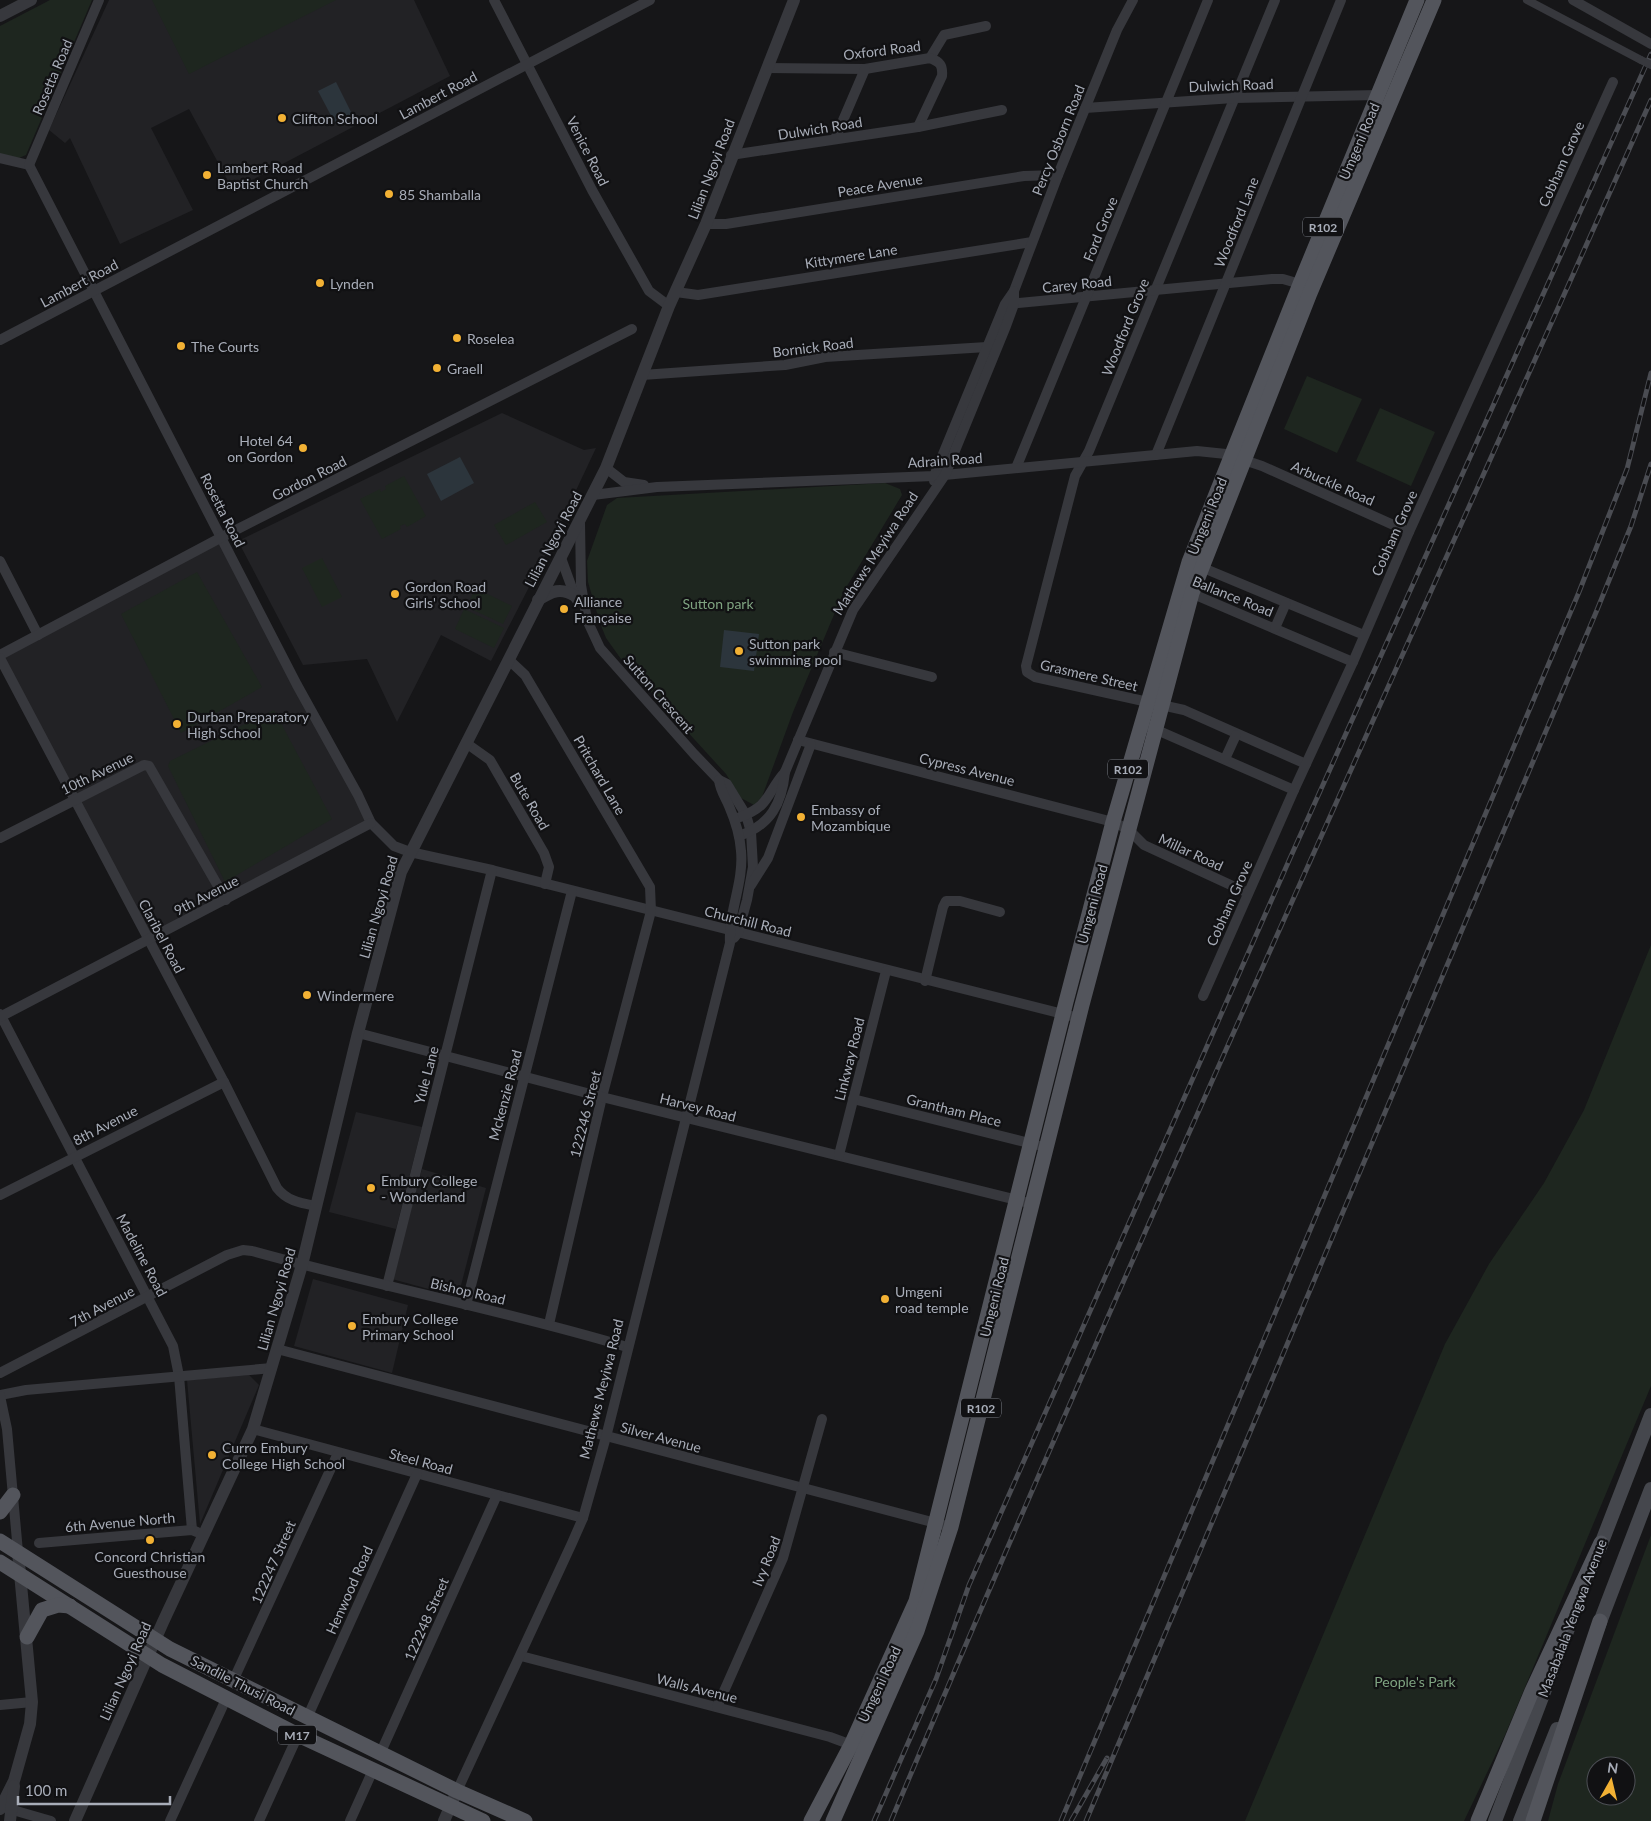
<svg xmlns="http://www.w3.org/2000/svg" width="1651" height="1821" viewBox="0 0 1651 1821" font-family="Lato,sans-serif">
  <style>
    .built { fill: #222225 }
    .green { fill: #1e261f; fill-rule: evenodd }
    .water { fill: #2c353c }
    .lines { fill: none; stroke-linecap: round; stroke-linejoin: round }
    .pedestrian { stroke: #37383d; stroke-width: 8 }
    .minor { stroke: #37383d; stroke-width: 10 }
    .tertiary { stroke: #37383d; stroke-width: 12 }
    .secondary { stroke: #45474d; stroke-width: 14 }
    .primary { stroke: #53555c; stroke-width: 15 }
    .rail-casing { stroke: #4a4c52; stroke-width: 5 }
    .rail { stroke: #111113; stroke-width: 3; stroke-dasharray: 9; stroke-linecap: butt }
    .pedestrian-bridge { stroke: #37383d; stroke-width: 8 }
    .poi-dot { fill: #f2b134; stroke: #111113; stroke-width: 2 }
    .labels { text-anchor: middle; dominant-baseline: central; stroke-width: 4.5; stroke-linejoin: round; paint-order: stroke }
    .shield { fill: #111113; stroke: #7b7e86; stroke-width: 1 }
    .shield-label { font-size: 12px; font-weight: bold; fill: #a8adb8 }
    .street-label { font-size: 14px; fill: #a8adb8; stroke: #111113 }
    .poi-label { font-size: 14px; fill: #a8adb8; stroke: #111113; text-anchor: start }
    .park-label { font-size: 14px; fill: #7fa381; stroke: #111113 }
  </style>
  <rect width="100%" height="100%" fill="#161618"/>
  <g class="built">
    <polygon points="109,0 414,0 450,76 233,190 189,109 151,128 193,210 120,244 70,138 65,143 49,130"/>
    <polygon points="502,413 584,450 596,448 546,554 491,661 441,635 397,722 367,659 303,665 238,541"/>
    <polygon points="222,537 371,823 149,940 0,655"/>
    <polygon points="356,1112 422,1127 396,1229 329,1212"/>
    <polygon points="422,1169 486,1188 458,1297 392,1279"/>
    <polygon points="313,1279 408,1305 392,1373 294,1346"/>
    <polygon points="249,1375 259,1385 200,1524 187,1380"/>
  </g>
  <g class="green">
    <polygon points="50,0 92,0 26,155 19,158 0,155 0,26"/>
    <polygon points="152,0 336,0 189,74"/>
    <polygon points="1307,376 1362,399 1337,453 1284,429"/>
    <polygon points="1380,408 1435,432 1411,486 1356,461"/>
    <polygon points="404,476 426,516 407,527 405,524 400,526 401,529 382,539 360,499 380,489 381,492 386,489 385,486"/>
    <polygon points="885,483 900,489 902,495 844,591 793,712 762,797 754,805 741,798 726,774 621,659 606,638 600,623 588,582 587,561 607,505 617,498"/>
    <polygon points="535,502 547,522 506,545 494,525"/>
    <polygon points="322,558 342,597 322,607 302,568"/>
    <polygon points="197,572 262,687 181,733 121,614"/>
    <polygon points="475,588 512,606 503,624 467,607"/>
    <polygon points="464,609 504,628 494,648 455,629"/>
    <polygon points="274,710 332,819 225,882 168,766 170,761"/>
    <polygon points="1651,945 1651,1386 1505,1735 1464,1821 1245,1821 1445,1344 1489,1264 1544,1183 1584,1110"/>
    <path d="M1651,1535v286h-103l10,-37zM1596,1766h30v30h-30z"/>
  </g>
  <g class="water">
    <polygon points="336,82 353,116 336,125 318,91"/>
    <polygon points="460,457 474,483 441,501 427,474"/>
    <polygon points="724,630 759,634 754,671 720,667"/>
  </g>
  <g class="lines">
    <polyline class="pedestrian" points="1527,0 1641,60"/>
    <g class="minor">
      <polyline points="494,0 592,190 649,291 669,306"/>
      <polyline points="1275,0 1089,451 1075,476 1026,666 1027,672 1035,677 1184,710 1306,764"/>
      <polyline points="1573,0 1651,44"/>
      <polyline points="930,58 944,35 986,26"/>
      <path d="M767,68l98,1 65,-11c10,4 13,7 12,18l-24,51"/>
      <polyline points="1085,108 1234,98 1378,95"/>
      <polyline points="835,139 865,69"/>
      <polyline points="731,155 918,127 1002,110"/>
      <polyline points="0,158 29,165"/>
      <polyline points="29,165 297,685 358,795 371,823 394,846 410,852 492,870 1079,1018"/>
      <polyline points="29,165 99,0"/>
      <polyline points="706,224 726,224 1024,176 1058,175"/>
      <polyline points="676,292 698,295 1032,242"/>
      <polyline points="1007,304 1272,279 1283,279 1300,284"/>
      <polyline points="0,340 650,0"/>
      <polyline points="642,375 785,365 825,357 987,347"/>
      <polyline points="1156,455 1341,0"/>
      <polyline points="606,468 624,482 644,485"/>
      <polyline points="1016,468 1208,0"/>
      <polyline points="934,481 934,476 1005,304 1014,291 1058,175 1117,30 1133,0"/>
      <polyline points="593,495 657,487 934,476 1197,451 1226,454 1262,466 1409,532"/>
      <polyline points="580,522 581,585 587,620 600,648 694,754 719,780 727,784 746,815 751,832 753,867 747,900 738,933 734,938"/>
      <polyline points="561,558 576,599"/>
      <polyline points="0,561 38,635"/>
      <polyline points="1196,565 1364,635"/>
      <polyline points="1186,591 1353,662"/>
      <polyline points="1275,628 1286,603"/>
      <polyline points="834,652 932,677"/>
      <polyline points="0,655 222,537 632,329"/>
      <path d="M0,658l224,424 53,106c10,13 23,15 39,18"/>
      <polyline points="509,660 525,675 650,887 651,911 602,1097 549,1324"/>
      <polyline points="1150,727 1294,790"/>
      <polyline points="798,740 1113,822 1128,829 1144,845 1248,893"/>
      <polyline points="466,743 490,760 544,853 549,867 545,884"/>
      <polyline points="1225,759 1236,735"/>
      <path d="M740,817c31,-11 26,-24 45,-45"/>
      <path d="M739,836c32,-11 43,-33 46,-64l68,-162 92,-135 61,-149 8,-22v-13"/>
      <polyline points="0,838 144,765 149,766 226,900"/>
      <polyline points="751,885 768,858 811,744"/>
      <polyline points="925,981 943,907 946,901 960,901 1000,912"/>
      <polyline points="1203,996 1294,790 1353,662 1409,532 1613,82"/>
      <polyline points="0,1014 173,1346 179,1376 192,1530"/>
      <polyline points="0,1017 371,823"/>
      <polyline points="358,1033 602,1097 1033,1204"/>
      <polyline points="853,1099 1037,1145"/>
      <polyline points="839,1155 886,971"/>
      <polyline points="0,1195 224,1082"/>
      <polyline points="387,1286 492,870"/>
      <polyline points="466,1305 572,891"/>
      <polyline points="277,1349 951,1527"/>
      <path d="M0,1373l227,-118 16,-5 9,1c125,35 252,59 375,96"/>
      <polyline points="0,1395 26,1390 272,1368"/>
      <polyline points="0,1396 7,1429 18,1552"/>
      <polyline points="253,1429 583,1518"/>
      <polyline points="39,1543 192,1530 197,1532"/>
      <polyline points="521,1656 830,1737 857,1747"/>
      <polyline points="233,1681 338,1453"/>
      <polyline points="0,1705 32,1702"/>
      <polyline points="717,1707 783,1558 822,1419"/>
      <polyline points="307,1718 417,1474"/>
      <polyline points="380,1754 497,1495"/>
      <path d="M457,1791l115,-248 11,-25 23,-81 124,-494c-2,-31 14,-60 11,-92 -1,-16 -6,-31 -12,-45 -4,-9 -9,-16 -10,-26"/>
      <polyline points="6,1808 51,1821"/>
      <polyline points="170,1821 226,1699"/>
      <polyline points="259,1821 298,1735"/>
      <polyline points="350,1821 373,1770"/>
    </g>
    <g class="tertiary">
      <polyline points="0,16 31,0"/>
      <path d="M538,600c14,-9 23,-13 37,-4"/>
      <polyline points="0,1809 14,1781 30,1724 32,1702 18,1552"/>
      <polyline points="10,1821 14,1786"/>
      <polyline points="75,1821 163,1622 253,1429 302,1265 358,1033 401,872 606,468 669,306 706,224 794,0"/>
      <polyline points="444,1821 457,1791"/>
    </g>
    <g class="secondary">
      <polyline points="1598,1552 1651,1415"/>
      <polyline points="1597,1630 1651,1489"/>
      <polyline points="1495,1821 1569,1626"/>
      <polyline points="1520,1821 1557,1729"/>
    </g>
    <g class="primary">
      <polyline points="0,1512 13,1495"/>
      <polyline points="0,1541 170,1649 457,1791 525,1821"/>
      <polyline points="0,1562 162,1665 298,1735 483,1821"/>
      <polyline points="27,1637 42,1610 58,1605 70,1606"/>
      <polyline points="811,1821 851,1745 916,1601 1066,1002 1113,822 1189,562 1300,284 1417,0"/>
      <polyline points="833,1821 917,1631 951,1527 1082,1005 1192,593 1310,293 1434,0"/>
      <polyline points="1478,1821 1532,1691 1601,1543"/>
      <polyline points="1533,1821 1600,1621"/>
    </g>
    <g class="rail-casing">
      <g id="rail">
        <polyline points="874,1821 936,1679 969,1585 1008,1497 1291,856 1651,54"/>
        <path d="M891,1821c243,-578 505,-1148 760,-1721"/>
        <polyline points="1061,1821 1579,592 1627,469 1651,373"/>
        <polyline points="1071,1821 1107,1758"/>
        <polyline points="1086,1821 1597,610 1631,526 1651,464"/>
      </g>
    </g>
    <use href="#rail" class="rail"/>
    <polyline class="pedestrian-bridge" points="1641,60 1651,65"/>
  </g>
  <g class="poi-dot">
    <circle cx="282" cy="118" r="5"/>
    <circle cx="207" cy="175" r="5"/>
    <circle cx="389" cy="194" r="5"/>
    <circle cx="320" cy="283" r="5"/>
    <circle cx="457" cy="338" r="5"/>
    <circle cx="181" cy="346" r="5"/>
    <circle cx="437" cy="368" r="5"/>
    <circle cx="303" cy="448" r="5"/>
    <circle cx="395" cy="594" r="5"/>
    <circle cx="564" cy="609" r="5"/>
    <circle cx="739" cy="651" r="5"/>
    <circle cx="177" cy="724" r="5"/>
    <circle cx="801" cy="817" r="5"/>
    <circle cx="307" cy="995" r="5"/>
    <circle cx="371" cy="1188" r="5"/>
    <circle cx="885" cy="1299" r="5"/>
    <circle cx="352" cy="1326" r="5"/>
    <circle cx="212" cy="1455" r="5"/>
    <circle cx="150" cy="1540" r="5"/>
  </g>
  <g class="labels">
    <g class="shield">
      <rect x="1303" y="217.5" width="40" height="19" rx="4"/>
      <rect x="1108" y="759.5" width="40" height="19" rx="4"/>
      <rect x="961" y="1398.5" width="40" height="19" rx="4"/>
      <rect x="278" y="1725.5" width="38" height="19" rx="4"/>
    </g>
    <g class="shield-label">
      <text x="1323" y="227">R102</text>
      <text x="1128" y="769">R102</text>
      <text x="981" y="1408">R102</text>
      <text x="297" y="1735">M17</text>
    </g>
    <g class="street-label">
      <text transform="translate(882 50) rotate(-7)">Oxford Road</text>
      <text transform="translate(52 77) rotate(-67)">Rosetta Road</text>
      <text transform="translate(1231 85) rotate(-2)">Dulwich Road</text>
      <text transform="translate(438 95) rotate(-28)">Lambert Road</text>
      <text transform="translate(820 128) rotate(-9)">Dulwich Road</text>
      <text transform="translate(1058 140) rotate(-68)">Percy Osborn Road</text>
      <text transform="translate(1359 141) rotate(-67)">Umgeni Road</text>
      <text transform="translate(588 151) rotate(63)">Venice Road</text>
      <text transform="translate(1561 164) rotate(-66)">Cobham Grove</text>
      <text transform="translate(711 169) rotate(-69)">Lilian Ngoyi Road</text>
      <text transform="translate(880 185) rotate(-9)">Peace Avenue</text>
      <text transform="translate(1236 222) rotate(-68)">Woodford Lane</text>
      <text transform="translate(1100 229) rotate(-68)">Ford Grove</text>
      <text transform="translate(851 256) rotate(-9)">Kittymere Lane</text>
      <text transform="translate(79 283) rotate(-28)">Lambert Road</text>
      <text transform="translate(1077 284) rotate(-6)">Carey Road</text>
      <text transform="translate(1125 327) rotate(-68)">Woodford Grove</text>
      <text transform="translate(813 347) rotate(-7)">Bornick Road</text>
      <text transform="translate(945 460) rotate(-4)">Adrain Road</text>
      <text transform="translate(309 478) rotate(-27)">Gordon Road</text>
      <text transform="translate(1333 483) rotate(24)">Arbuckle Road</text>
      <text transform="translate(223 510) rotate(63)">Rosetta Road</text>
      <text transform="translate(1207 516) rotate(-68)">Umgeni Road</text>
      <text transform="translate(1394 533) rotate(-66)">Cobham Grove</text>
      <text transform="translate(553 539) rotate(-62)">Lilian Ngoyi Road</text>
      <text transform="translate(875 553) rotate(-57)">Mathews Meyiwa Road</text>
      <text transform="translate(1233 596) rotate(22)">Ballance Road</text>
      <text transform="translate(1089 675) rotate(13)">Grasmere Street</text>
      <text transform="translate(659 694) rotate(49)">Sutton Crescent</text>
      <text transform="translate(967 769) rotate(14)">Cypress Avenue</text>
      <text transform="translate(97 773) rotate(-26)">10th Avenue</text>
      <text transform="translate(600 775) rotate(60)">Pritchard Lane</text>
      <text transform="translate(530 801) rotate(60)">Bute Road</text>
      <text transform="translate(1191 852) rotate(25)">Millar Road</text>
      <text transform="translate(206 895) rotate(-27)">9th Avenue</text>
      <text transform="translate(1229 903) rotate(-66)">Cobham Grove</text>
      <text transform="translate(1092 904) rotate(-75)">Umgeni Road</text>
      <text transform="translate(378 907) rotate(-74)">Lilian Ngoyi Road</text>
      <text transform="translate(748 921) rotate(14)">Churchill Road</text>
      <text transform="translate(162 936) rotate(62)">Claribel Road</text>
      <text transform="translate(849 1059) rotate(-76)">Linkway Road</text>
      <text transform="translate(426 1075) rotate(-75)">Yule Lane</text>
      <text transform="translate(505 1095) rotate(-75)">Mckenzie Road</text>
      <text transform="translate(698 1107) rotate(14)">Harvey Road</text>
      <text transform="translate(954 1110) rotate(14)">Grantham Place</text>
      <text transform="translate(585 1114) rotate(-76)">122246 Street</text>
      <text transform="translate(105 1125) rotate(-27)">8th Avenue</text>
      <text transform="translate(142 1255) rotate(62)">Madeline Road</text>
      <text transform="translate(468 1291) rotate(13)">Bishop Road</text>
      <text transform="translate(994 1297) rotate(-76)">Umgeni Road</text>
      <text transform="translate(276 1299) rotate(-74)">Lilian Ngoyi Road</text>
      <text transform="translate(102 1306) rotate(-28)">7th Avenue</text>
      <text transform="translate(601 1389) rotate(-76)">Mathews Meyiwa Road</text>
      <text transform="translate(661 1437) rotate(15)">Silver Avenue</text>
      <text transform="translate(421 1461) rotate(15)">Steel Road</text>
      <text transform="translate(120 1522) rotate(-5)">6th Avenue North</text>
      <text transform="translate(766 1561) rotate(-68)">Ivy Road</text>
      <text transform="translate(273 1562) rotate(-66)">122247 Street</text>
      <text transform="translate(349 1590) rotate(-66)">Henwood Road</text>
      <text transform="translate(1572 1618) rotate(-69)">Masabalala Yengwa Avenue</text>
      <text transform="translate(426 1619) rotate(-66)">122248 Street</text>
      <text transform="translate(125 1671) rotate(-66)">Lilian Ngoyi Road</text>
      <text transform="translate(879 1684) rotate(-65)">Umgeni Road</text>
      <text transform="translate(243 1685) rotate(27)">Sandile Thusi Road</text>
      <text transform="translate(697 1688) rotate(14)">Walls Avenue</text>
    </g>
    <g class="poi-label">
      <text x="292" y="118">Clifton School</text>
      <text x="217" y="167">Lambert Road<tspan x="217" dy="16">Baptist Church</tspan></text>
      <text x="399" y="194">85 Shamballa</text>
      <text x="330" y="283">Lynden</text>
      <text x="467" y="338">Roselea</text>
      <text x="191" y="346">The Courts</text>
      <text x="447" y="368">Graell</text>
      <text x="293" y="440" text-anchor="end">Hotel 64<tspan x="293" dy="16">on Gordon</tspan></text>
      <text x="405" y="586">Gordon Road<tspan x="405" dy="16">Girls' School</tspan></text>
      <text x="574" y="601">Alliance<tspan x="574" dy="16">Française</tspan></text>
      <text x="749" y="643">Sutton park<tspan x="749" dy="16">swimming pool</tspan></text>
      <text x="187" y="716">Durban Preparatory<tspan x="187" dy="16">High School</tspan></text>
      <text x="811" y="809">Embassy of<tspan x="811" dy="16">Mozambique</tspan></text>
      <text x="317" y="995">Windermere</text>
      <text x="381" y="1180">Embury College<tspan x="381" dy="16">- Wonderland</tspan></text>
      <text x="895" y="1291">Umgeni<tspan x="895" dy="16">road temple</tspan></text>
      <text x="362" y="1318">Embury College<tspan x="362" dy="16">Primary School</tspan></text>
      <text x="222" y="1447">Curro Embury<tspan x="222" dy="16">College High School</tspan></text>
      <text x="150" y="1556" text-anchor="middle">Concord Christian<tspan x="150" dy="16">Guesthouse</tspan></text>
    </g>
    <g class="park-label">
      <text x="718" y="603">Sutton park</text>
      <text x="1415" y="1681">People's Park</text>
    </g>
  </g>
  <g transform="translate(1611 1781) rotate(8)"><circle r="24" fill="#111113" stroke="#4d4f55"/>
  <path d="M0-4L9 19L0 12L-9 19Z" fill="#f2b134"/>
  <text y="-8" font-size="14" font-weight="bold" text-anchor="middle" fill="#a8adb8">N</text>
  </g>
  <path d="M18 1796v8h152v-8" fill="none" stroke="#a8adb8" stroke-width="2.5"/>
  <text x="25" y="1796" font-size="15" fill="#a8adb8" stroke="#111113" stroke-width="4" paint-order="stroke">100 m</text>
</svg>
